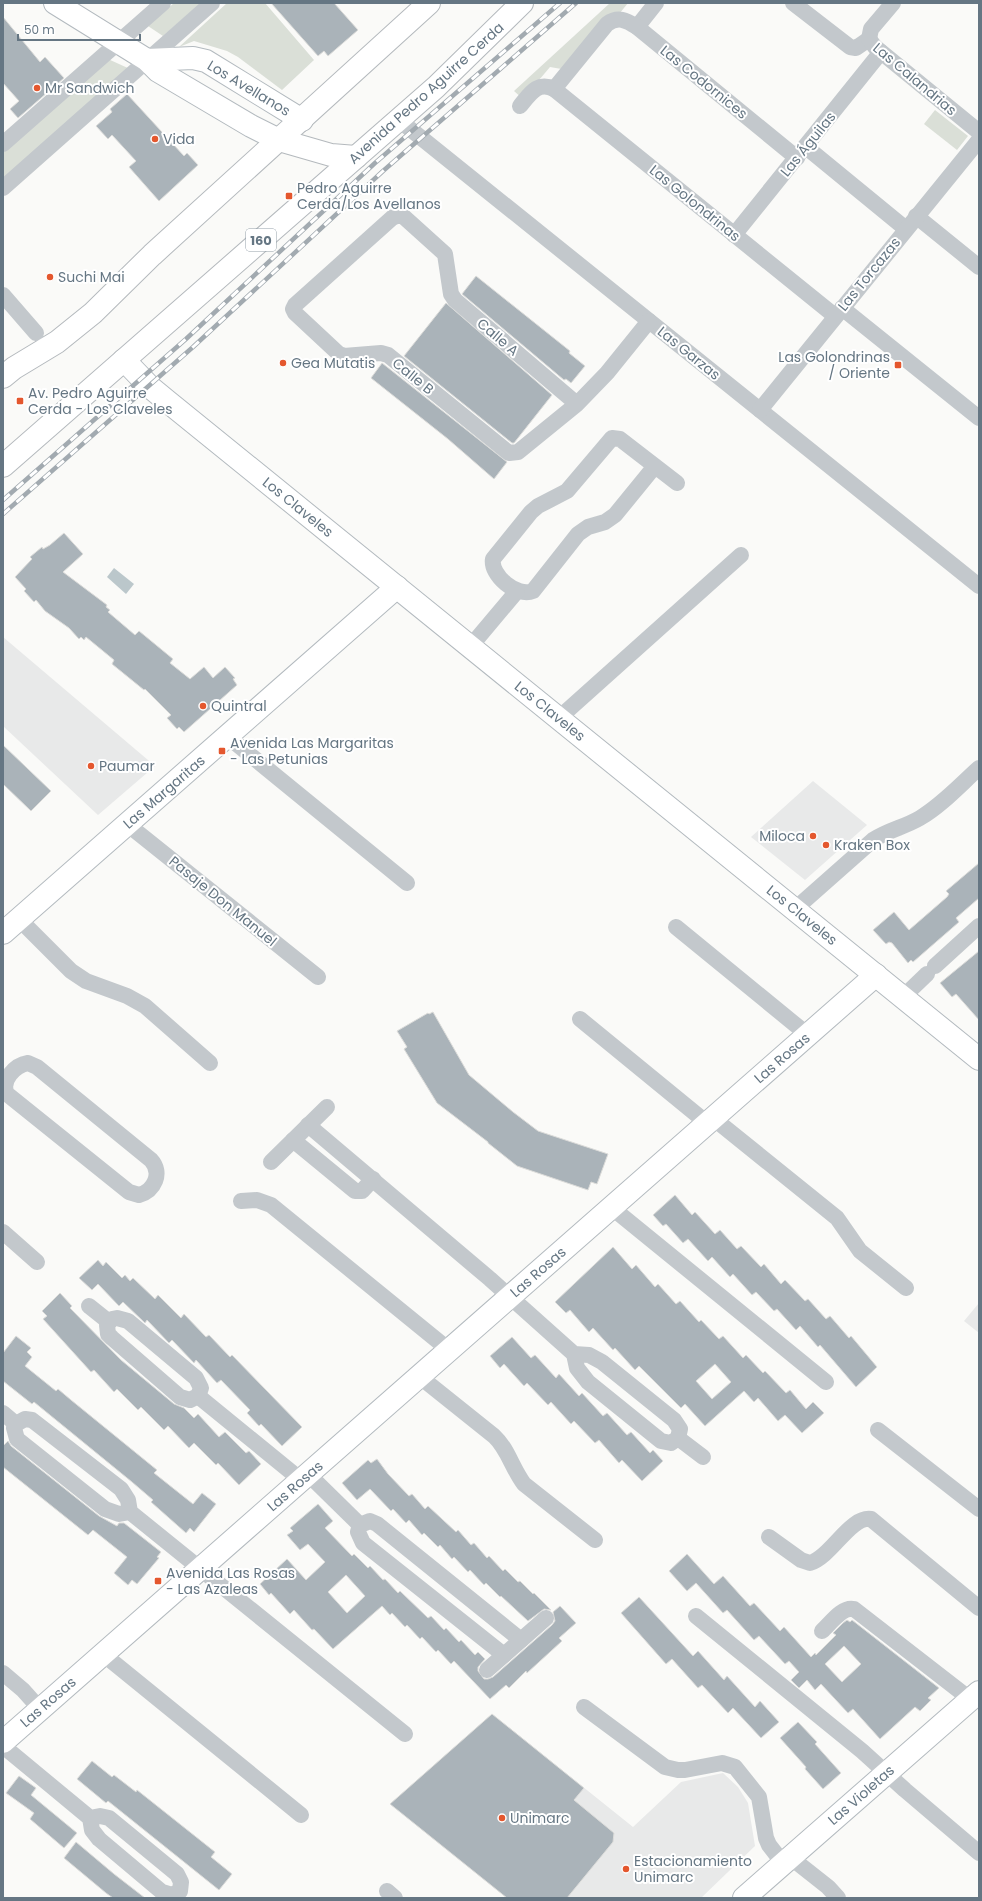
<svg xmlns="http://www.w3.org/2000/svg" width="982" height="1901" viewBox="0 0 982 1901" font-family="Poppins,sans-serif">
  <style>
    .built { fill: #e8e9e9 }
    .green { fill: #dadfd7 }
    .water { fill: #bbc7cb }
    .building { fill: #aab3b9; stroke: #dcdcda; fill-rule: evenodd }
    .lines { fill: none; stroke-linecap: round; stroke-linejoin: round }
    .secondary-casing { stroke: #b3babf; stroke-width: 24 }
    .highway-casing { stroke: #b4b9bd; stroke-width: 24 }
    .street { stroke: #c3c8cc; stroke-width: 16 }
    .secondary { stroke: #fff; stroke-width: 22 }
    .highway { stroke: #fff; stroke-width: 22 }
    .rail-casing { stroke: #a2aab0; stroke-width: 4.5 }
    .rail { stroke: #fff; stroke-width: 3; stroke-dasharray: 9; stroke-linecap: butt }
    .poi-dot { fill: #e4572e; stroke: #fff; stroke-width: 1.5 }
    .labels { text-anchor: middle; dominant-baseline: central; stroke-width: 4; stroke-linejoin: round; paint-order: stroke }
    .shield { fill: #fff; stroke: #939fa8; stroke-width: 1 }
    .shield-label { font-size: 13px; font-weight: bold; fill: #657683 }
    .street-label { font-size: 14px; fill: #657683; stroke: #fff }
    .poi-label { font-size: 14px; fill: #657683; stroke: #fff; text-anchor: start }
  </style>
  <rect width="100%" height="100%" fill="#fafaf8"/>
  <g class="built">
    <polygon points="3,637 155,766 98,815 3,726"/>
    <polygon points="813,781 867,825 805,880 751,837"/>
    <polygon points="979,1303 979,1333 964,1321"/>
    <polygon points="492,1714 633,1827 681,1782 723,1773 738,1787 748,1803 755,1846 701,1898 507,1898 390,1804"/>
  </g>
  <g class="green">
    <polygon points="174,3 201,3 163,36 148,26"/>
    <polygon points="227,3 265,3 314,60 282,90 238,57 227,51 194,41 179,47"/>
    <polygon points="610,3 628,3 573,71 550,67 523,99 514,91"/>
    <polygon points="108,59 130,69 3,179 3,152"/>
    <polygon points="935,110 968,136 957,150 924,124"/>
  </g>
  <polygon class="water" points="114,568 134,584 126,594 107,577"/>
  <g class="building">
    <polygon points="271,3 334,3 358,30 328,56 324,51 318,56"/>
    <polygon points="3,17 40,62 45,57 64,78 18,118 10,109 19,101 3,83"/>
    <polygon points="127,94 184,156 187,153 198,165 159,201 129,167 136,161 112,135 108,139 96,126 112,112 110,109"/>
    <polygon points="476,276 570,351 569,353 585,366 571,383 566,379 564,380 462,294"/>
    <polygon points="446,303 552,395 514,443 512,443 404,356"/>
    <polygon points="382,363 507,462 494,479 448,439 371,378"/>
    <polygon points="64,533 83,554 63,572 107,605 106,607 110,610 108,612 135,635 139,631 173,659 170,663 190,679 204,667 213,678 225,667 235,678 233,679 237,685 184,732 179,727 177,729 167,718 171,715 145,689 144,690 112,664 114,660 86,637 84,640 81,637 79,639 69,628 45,611 36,600 34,602 24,591 26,589 15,577 32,559 30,557 42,547 43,549 50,545"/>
    <polygon points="3,745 51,791 31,811 3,784"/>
    <polygon points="979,863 979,898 956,918 959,922 913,962 911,960 908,963 892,943 889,942 886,944 873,930 894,912 909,930 947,897 949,894 946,891"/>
    <polygon points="979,951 979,1020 956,994 952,997 940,983"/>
    <polygon points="433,1012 469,1075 513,1112 538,1131 608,1154 597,1184 591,1182 588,1190 517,1166 488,1143 488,1142 437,1103 404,1049 407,1047 397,1031 428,1013 429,1014"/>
    <polygon points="675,1195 692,1215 695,1212 715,1234 720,1230 737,1249 741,1246 761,1267 764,1264 781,1284 785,1280 805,1301 808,1299 826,1319 830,1316 849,1338 851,1336 877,1367 856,1387 820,1345 818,1347 800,1326 796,1330 777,1309 774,1311 756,1292 752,1295 733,1274 730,1277 712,1257 708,1261 688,1239 683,1243 666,1224 663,1226 653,1215"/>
    <path d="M613,1247l19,22 4,-4 19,22 3,-3 18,20 4,-3 19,21 2,-2 18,19 4,-3 20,22 3,-3 17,18 2,-2 21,22 4,-3 16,19 7,-7 11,11 -22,20 -17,-18 -7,6 -20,-23 -4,4 -10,-11 -39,35 -20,-22 -4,4 -42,-42 -4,4 -20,-22 -2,2 -20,-22 -4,4 -19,-22 -4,3 -11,-11zM715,1364l16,18 -19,17 -16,-18z"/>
    <polygon points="98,1260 103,1266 106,1262 122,1278 125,1275 130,1281 133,1278 155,1299 158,1295 181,1318 184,1314 206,1337 209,1335 230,1357 232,1355 302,1427 282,1446 261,1424 259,1426 247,1413 250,1410 221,1380 217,1383 196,1360 194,1363 172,1340 169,1343 147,1320 145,1323 123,1302 119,1306 98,1284 92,1290 79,1278"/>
    <polygon points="60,1293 72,1306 70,1308 121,1360 174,1404 184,1408 194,1418 198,1414 219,1437 225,1432 246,1453 249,1451 261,1464 239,1485 218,1463 216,1465 194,1443 189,1448 168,1426 164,1430 141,1407 138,1410 117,1389 114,1392 94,1370 91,1372 43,1319 47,1316 42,1311"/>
    <polygon points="16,1336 31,1348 27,1352 32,1357 25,1366 56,1391 58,1389 71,1400 157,1470 154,1473 193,1504 202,1493 216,1504 194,1532 190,1528 186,1533 151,1502 153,1500 132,1482 34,1402 32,1404 3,1381 3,1353"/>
    <polygon points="512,1337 531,1358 535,1355 556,1378 559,1374 579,1396 582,1393 603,1416 607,1413 627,1435 631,1432 650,1453 653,1450 663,1461 642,1481 622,1460 619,1463 599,1440 595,1443 574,1421 571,1424 551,1402 548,1405 527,1383 524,1386 504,1364 500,1368 490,1356"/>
    <polygon points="8,1441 11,1446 99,1516 117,1526 119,1523 124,1523 161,1552 157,1557 159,1558 137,1584 132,1580 128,1585 114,1573 127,1557 93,1530 88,1535 3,1467 3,1446"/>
    <polygon points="377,1459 388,1474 409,1496 412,1494 425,1509 428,1506 456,1532 458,1530 471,1545 474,1543 487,1558 489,1556 503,1571 505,1569 518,1582 520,1581 533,1594 534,1593 551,1610 544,1609 528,1621 501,1596 500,1597 486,1583 484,1585 470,1570 468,1572 454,1557 452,1559 440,1545 438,1547 424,1533 422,1535 409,1520 406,1523 393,1509 391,1511 370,1489 357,1500 342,1483 368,1460 371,1463"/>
    <path d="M318,1504l15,17 -8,7 27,28 2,-2 14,14 2,-2 13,14 2,-1 13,14 2,-2 28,27 3,-2 13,14 2,-2 13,14 2,-2 14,15 3,-3 7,7 -7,8v4l6,8h4l5,-2 59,-52 3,-4 -2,-9 7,-6 16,17 -17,15 3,3 -35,32 -1,-2 -17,17 -3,-3 -16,14 -36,-38 -3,3 -13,-14 -2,2 -14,-15 -2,2 -13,-14 -2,2 -13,-14 -2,2 -8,-9 -49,43 -19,-20 -2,1 -18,-20 -4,4 -19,-21 -2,2 -9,-11 27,-25 19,21 19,-18 -17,-18 -8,6 -13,-15 6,-4 -3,-3zM346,1575l19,21 -18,17 -19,-21z"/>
    <path d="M687,1554l27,30 9,-8 27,30 4,-3 26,28 4,-4 27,30 4,-4 1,2 20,-20 -3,-2 10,-10 4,-3 3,2 2,-2 87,68 -11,10 3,2 -11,11 -5,-4 -35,32 -27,-30 -5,4 -27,-29 -6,6 -8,-10 -8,8 -8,-8 8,-8 -10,-11 -4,3 -26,-28 -5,4 -27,-30 -4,3 -27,-30 -9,8 -18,-20zM844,1646l17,18 -19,18 -17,-18z"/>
    <polygon points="639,1597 693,1656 698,1651 724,1680 727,1676 755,1707 760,1701 779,1722 761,1738 733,1708 728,1713 702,1685 698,1688 672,1659 666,1664 621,1613"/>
    <polygon points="492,1714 584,1788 574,1800 614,1833 613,1842 567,1898 507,1898 390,1804"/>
    <polygon points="798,1722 817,1742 815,1744 841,1773 823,1789 805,1769 806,1767 780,1738"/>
    <polygon points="92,1761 112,1777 114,1775 136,1792 137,1790 215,1852 211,1857 232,1874 219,1890 108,1801 106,1803 77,1779"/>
    <polygon points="19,1776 36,1788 31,1795 77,1833 64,1848 30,1819 34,1813 6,1793"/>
    <polygon points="76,1842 114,1874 145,1898 113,1898 106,1893 64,1858"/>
  </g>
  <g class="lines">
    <g class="secondary-casing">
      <g id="secondary">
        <polyline points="55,3 147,60 158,71 251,126 279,140"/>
        <polyline points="147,60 193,58 206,61 302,120"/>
        <polyline points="124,360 150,387 167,401 979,1059"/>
        <polyline points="3,933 397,587"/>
        <polyline points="3,1742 876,975"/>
        <polyline points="744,1898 979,1692"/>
      </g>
    </g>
    <g class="highway-casing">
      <g id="highway">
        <polyline points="279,140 331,155 356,157"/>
        <polyline points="3,377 14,368 57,342 93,313 152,255 429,3"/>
        <polyline points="3,466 436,87 522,3"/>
      </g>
    </g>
    <g class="street">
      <polyline points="793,3 850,47 856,48 869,39"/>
      <polyline points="637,27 656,3"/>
      <polyline points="869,39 875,47 979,132"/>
      <polyline points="869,39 871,29 893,3"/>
      <polyline points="554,89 835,316"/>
      <path d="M520,106c10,-12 17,-25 34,-17l53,-65c11,-8 19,-4 30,3l160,131"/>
      <polyline points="399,120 979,586"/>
      <polyline points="3,144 163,3"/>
      <polyline points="806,147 906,229"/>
      <polyline points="3,188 212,3"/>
      <polyline points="916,216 979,267"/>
      <polyline points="734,235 881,52"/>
      <polyline points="3,295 36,333"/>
      <polyline points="842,308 979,418"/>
      <polyline points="577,404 455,300 451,294 445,254 404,217 398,215 392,218 295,305 293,309 295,313 339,354 344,356 381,353 388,355 509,453 518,452 577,404 607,373 649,321"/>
      <polyline points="760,410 979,140"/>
      <path d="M655,466l-40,49 -10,7 -17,5 -10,7 -45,57c-16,7 -43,-16 -40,-32l38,-47 7,-6 29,-15 45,-53 8,1 57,44"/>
      <polyline points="470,647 517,591"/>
      <polyline points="559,718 741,555"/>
      <polyline points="227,736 407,883"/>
      <polyline points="127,824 318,977"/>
      <path d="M795,909l78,-69c15,-10 32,-13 47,-22 22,-13 40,-33 59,-50"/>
      <polyline points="19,919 71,971 86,981 127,996 145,1006 210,1063"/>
      <polyline points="676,927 808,1035"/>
      <polyline points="935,966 979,926"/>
      <polyline points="903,997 927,974"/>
      <polyline points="580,1019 707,1123"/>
      <path d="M28,1063l9,4 114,93c12,13 3,31 -12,35l-10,-3 -122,-98c-7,-13 8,-29 21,-31z"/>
      <polyline points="713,1118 837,1218 860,1251 906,1288"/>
      <polyline points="308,1125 490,1279 574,1354 577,1368 588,1382 661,1441 671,1443 678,1438 680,1429 674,1420 602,1362 589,1355 574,1354"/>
      <polyline points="293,1140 355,1191 362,1191 373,1179"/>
      <polyline points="271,1162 327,1107"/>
      <polyline points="241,1201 257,1200 271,1205 449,1350"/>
      <polyline points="611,1207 826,1382"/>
      <polyline points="3,1232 37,1262"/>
      <polyline points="89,1306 109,1322"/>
      <polygon points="117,1318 128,1321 196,1378 201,1388 198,1396 190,1400 180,1397 112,1338 108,1334 107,1325 112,1319"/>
      <path d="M419,1376l75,60c14,13 18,32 30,48l71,56"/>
      <polyline points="198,1396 301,1480"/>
      <polyline points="3,1413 16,1424"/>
      <polyline points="878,1430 979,1509"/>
      <polyline points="678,1438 703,1457"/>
      <polyline points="308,1474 360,1525"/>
      <polyline points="130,1512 119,1514 105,1509 17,1439 14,1428 16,1424 25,1419 32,1420 121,1489 128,1500 130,1512 405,1734"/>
      <path d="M769,1537l32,23 9,3c22,-7 40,-47 61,-44l108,89"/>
      <polyline points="696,1616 862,1751 905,1790 979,1853"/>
      <path d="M822,1631c8,-7 20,-25 32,-22l116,90"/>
      <polyline points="103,1654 301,1815"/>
      <polyline points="504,1655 363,1543 358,1532 360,1525 370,1521 377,1524 521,1640"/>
      <polyline points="487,1670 546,1618"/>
      <polyline points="3,1673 23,1690 40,1709"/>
      <polyline points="584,1707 665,1767 678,1770 685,1770 722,1763 735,1767 759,1797 766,1838 769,1845 783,1863"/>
      <polyline points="3,1746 90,1818 92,1830 99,1839 162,1892 172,1895 180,1891 181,1882 177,1874 109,1818 100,1816 90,1818"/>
      <polyline points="790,1857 828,1887 838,1898"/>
      <polyline points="387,1891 395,1898"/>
    </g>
    <use href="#secondary" class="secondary"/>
    <use href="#highway" class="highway"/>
    <g class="rail-casing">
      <g id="rail">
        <polyline points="3,500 186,339 375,163 560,3"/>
        <polyline points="3,514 193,347 383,171 576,3"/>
      </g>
    </g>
    <use href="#rail" class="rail"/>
  </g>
  <g class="poi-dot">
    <circle cx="37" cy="88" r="4"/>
    <circle cx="155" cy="139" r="4"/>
    <rect x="285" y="192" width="8" height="8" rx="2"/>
    <circle cx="50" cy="277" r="4"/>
    <circle cx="283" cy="363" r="4"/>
    <rect x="894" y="361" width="8" height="8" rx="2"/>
    <rect x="16" y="397" width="8" height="8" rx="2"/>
    <circle cx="203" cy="706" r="4"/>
    <rect x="218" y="747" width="8" height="8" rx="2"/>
    <circle cx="91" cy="766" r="4"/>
    <circle cx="813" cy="836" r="4"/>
    <circle cx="826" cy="845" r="4"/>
    <rect x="154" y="1577" width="8" height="8" rx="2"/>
    <circle cx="502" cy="1818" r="4"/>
    <circle cx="626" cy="1869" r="4"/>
  </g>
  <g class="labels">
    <rect class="shield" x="246" y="229" width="30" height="22" rx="3"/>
    <g class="shield-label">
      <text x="261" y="240">160</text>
    </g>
    <g class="street-label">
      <text transform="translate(915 79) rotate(40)">Las Calandrias</text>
      <text transform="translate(704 82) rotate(39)">Las Codornices</text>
      <text transform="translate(249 88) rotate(31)">Los Avellanos</text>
      <text transform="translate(426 93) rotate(-42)">Avenida Pedro Aguirre Cerda</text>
      <text transform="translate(808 144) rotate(-51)">Las Águilas</text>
      <text transform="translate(695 203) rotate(39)">Las Golondrinas</text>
      <text transform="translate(869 274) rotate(-51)">Las Torcazas</text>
      <text transform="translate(498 337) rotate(40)">Calle A</text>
      <text transform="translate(689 353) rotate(39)">Las Garzas</text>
      <text transform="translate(413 376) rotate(39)">Calle B</text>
      <text transform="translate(298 507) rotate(39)">Los Claveles</text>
      <text transform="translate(550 711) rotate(39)">Los Claveles</text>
      <text transform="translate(164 792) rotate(-41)">Las Margaritas</text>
      <text transform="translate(223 901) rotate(39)">Pasaje Don Manuel</text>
      <text transform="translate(802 915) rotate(39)">Los Claveles</text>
      <text transform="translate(782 1058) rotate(-41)">Las Rosas</text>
      <text transform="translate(538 1272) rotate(-41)">Las Rosas</text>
      <text transform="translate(295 1486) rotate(-41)">Las Rosas</text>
      <text transform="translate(48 1702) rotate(-41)">Las Rosas</text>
      <text transform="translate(861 1795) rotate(-41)">Las Violetas</text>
    </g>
    <g class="poi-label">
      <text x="45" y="88">Mr Sandwich</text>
      <text x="163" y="139">Vida</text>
      <text x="297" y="188">Pedro Aguirre<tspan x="297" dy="16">Cerda/Los Avellanos</tspan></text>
      <text x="58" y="277">Suchi Mai</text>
      <text x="890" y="357" text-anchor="end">Las Golondrinas<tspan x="890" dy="16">/ Oriente</tspan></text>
      <text x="291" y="363">Gea Mutatis</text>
      <text x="28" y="393">Av. Pedro Aguirre<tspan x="28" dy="16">Cerda - Los Claveles</tspan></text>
      <text x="211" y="706">Quintral</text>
      <text x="230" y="743">Avenida Las Margaritas<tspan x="230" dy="16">- Las Petunias</tspan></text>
      <text x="99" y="766">Paumar</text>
      <text x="805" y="836" text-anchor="end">Miloca</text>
      <text x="834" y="845">Kraken Box</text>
      <text x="166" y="1573">Avenida Las Rosas<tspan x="166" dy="16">- Las Azaleas</tspan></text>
      <text x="510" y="1818">Unimarc</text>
      <text x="634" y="1861">Estacionamiento<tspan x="634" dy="16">Unimarc</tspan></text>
    </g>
  </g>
  <rect width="982" height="1901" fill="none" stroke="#657683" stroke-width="8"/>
  <path d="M18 34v6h122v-6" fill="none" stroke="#657683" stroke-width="2"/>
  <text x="24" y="34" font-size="12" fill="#657683" stroke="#ffffff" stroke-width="3" paint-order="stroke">50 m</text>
</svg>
